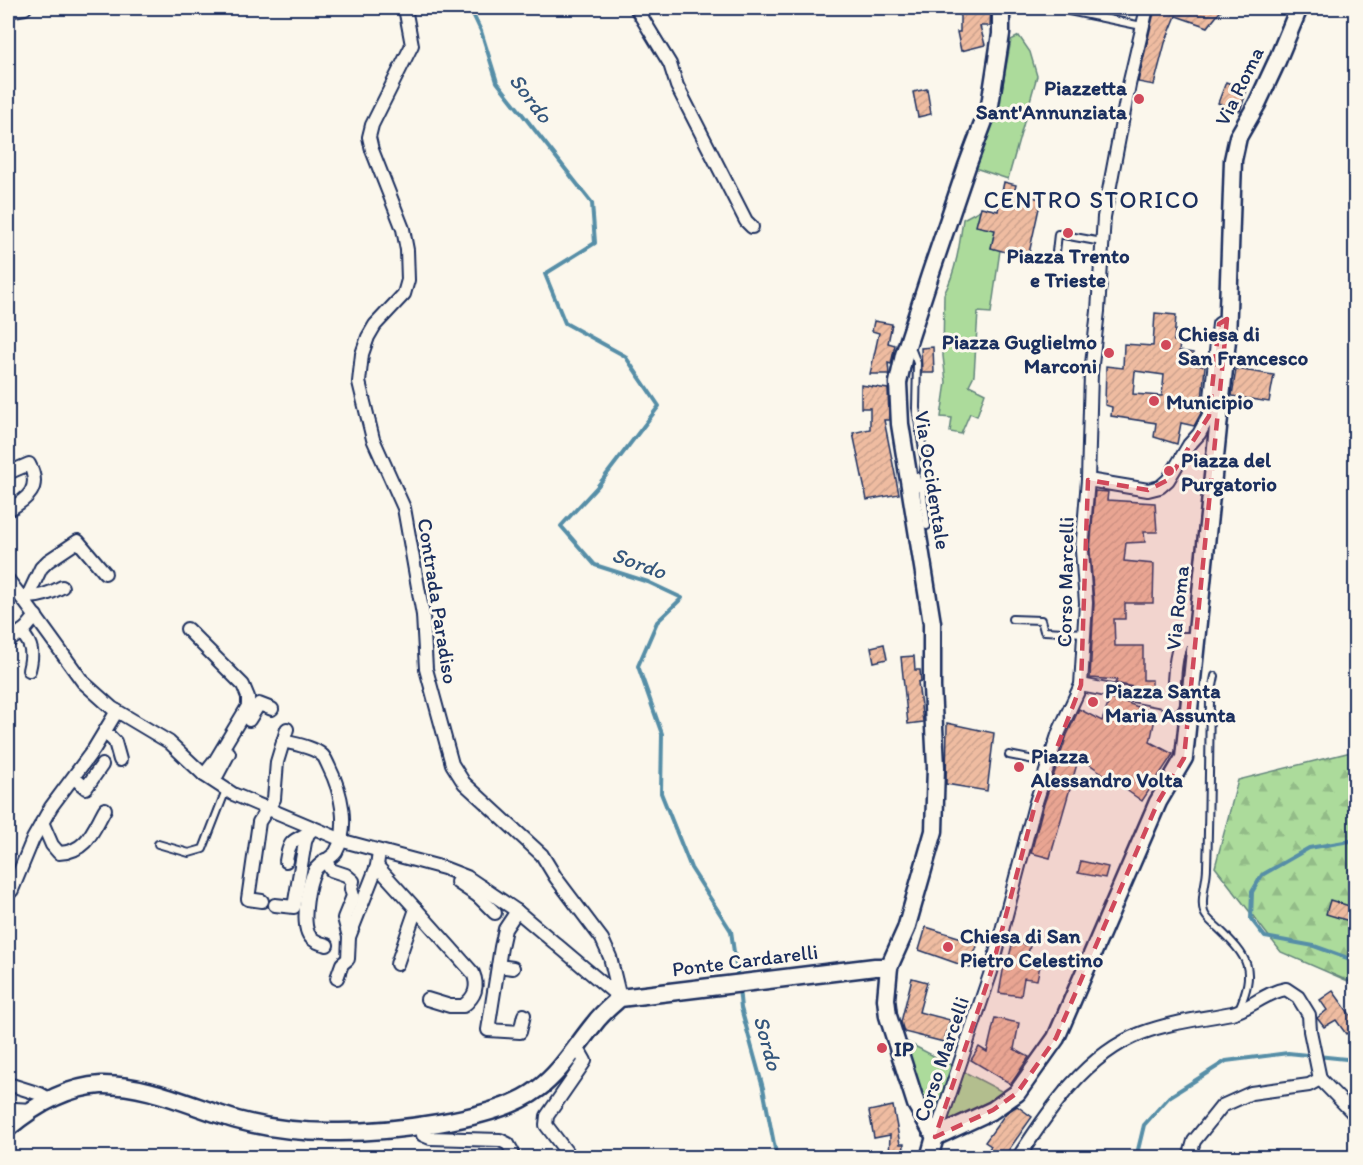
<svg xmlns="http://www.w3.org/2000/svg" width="1363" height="1165" viewBox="0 0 1363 1165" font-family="Itim,sans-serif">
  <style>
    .forest { fill: url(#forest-firs); stroke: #64857c; stroke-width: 1.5 }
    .garden { fill: #acdb9b; stroke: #64857c; stroke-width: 1.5 }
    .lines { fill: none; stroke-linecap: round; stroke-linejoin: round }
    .stream { stroke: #568ea7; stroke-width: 4 }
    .building { fill: url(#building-hatch); stroke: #1b2f5e; stroke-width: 1.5; fill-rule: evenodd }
    .service-casing { stroke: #1b2f5e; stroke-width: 10 }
    .minor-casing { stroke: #1b2f5e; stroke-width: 16 }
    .secondary-casing { stroke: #1b2f5e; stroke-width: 21 }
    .service { stroke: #fbf7ec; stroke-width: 6 }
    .minor { stroke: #fbf7ec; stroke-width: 12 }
    .secondary { stroke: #fbf7ec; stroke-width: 16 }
    .marked { fill: #d1495b; fill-opacity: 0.2; stroke: #d1495b; stroke-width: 4.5; stroke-dasharray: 12 8; stroke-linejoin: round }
    .poi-dot { fill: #d1495b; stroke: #fbf7ec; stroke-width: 2 }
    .labels { text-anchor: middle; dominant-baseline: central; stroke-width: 6; stroke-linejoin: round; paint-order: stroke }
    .street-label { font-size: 21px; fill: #1b2f5e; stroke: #fbf7ec }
    .poi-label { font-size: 21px; font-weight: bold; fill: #1b2f5e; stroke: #fbf7ec; text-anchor: start }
    .water-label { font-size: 22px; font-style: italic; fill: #34567c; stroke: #fbf7ec }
    .quarter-label { font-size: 24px; letter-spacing: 1.5px; fill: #1b2f5e; stroke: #fbf7ec }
  </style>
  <defs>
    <pattern id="forest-firs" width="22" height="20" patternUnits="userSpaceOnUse" patternTransform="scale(1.5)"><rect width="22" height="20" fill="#acdb9b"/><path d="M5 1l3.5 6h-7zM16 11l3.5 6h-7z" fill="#93bc88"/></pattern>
    <pattern id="building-hatch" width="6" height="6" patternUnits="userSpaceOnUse" patternTransform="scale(1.5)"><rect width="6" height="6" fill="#efbca1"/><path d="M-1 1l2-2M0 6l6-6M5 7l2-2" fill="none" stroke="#cca28d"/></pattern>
  </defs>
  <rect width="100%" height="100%" fill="#fbf7ec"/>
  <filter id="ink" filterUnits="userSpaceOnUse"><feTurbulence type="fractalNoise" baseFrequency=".0167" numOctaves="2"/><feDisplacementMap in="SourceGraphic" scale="12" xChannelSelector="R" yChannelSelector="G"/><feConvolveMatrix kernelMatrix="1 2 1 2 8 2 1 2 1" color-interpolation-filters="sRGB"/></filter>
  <g filter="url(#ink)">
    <polygon class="forest" points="1355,751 1355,984 1281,952 1215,867 1238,780"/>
    <g class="garden">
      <polygon points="1019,36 1030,52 1037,76 1008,179 975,168 1001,94 1011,40"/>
      <path d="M980,210l-3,16 18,4 -4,18 9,2 -9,63 -13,-1 -4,63 -5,10 16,8 -8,23 -7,-3 -9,21 -11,-2 2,-14 -11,-1 5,-35 -3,-26 1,-62c12,-22 16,-51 19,-75z"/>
      <polygon points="899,1038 1007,1094 945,1126 929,1119"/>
    </g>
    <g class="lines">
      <g class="stream">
        <polyline points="470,8 481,31 497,82 592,203 595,243 545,274 565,323 625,356 659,406 597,487 561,526 595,565 648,582 682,598 657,622 638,666 662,734 661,793 691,868 731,931 738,980"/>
        <polyline points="1356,840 1309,848 1262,875 1252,892 1251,919 1265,937 1314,946 1356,961"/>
        <polyline points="739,988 741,1008 763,1088 776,1154 774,1158"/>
        <polyline points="1136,1158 1144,1125 1169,1097 1226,1061 1288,1053 1356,1060"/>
      </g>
    </g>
    <g class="building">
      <polygon points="960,8 991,8 990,26 980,26 985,45 961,51 957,32 960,32"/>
      <polygon points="1155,8 1223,8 1208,27 1176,16 1165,43 1154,85 1138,82"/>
      <polygon points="1226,82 1247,90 1240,111 1218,103"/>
      <polygon points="927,89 931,114 918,117 913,92"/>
      <polygon points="1004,182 1016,185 1014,193 1041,199 1028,258 991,248 995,230 976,226 981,207 998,211"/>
      <path d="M1155,313l21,2 -2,26 6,1 -1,9 14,2v12l12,1 -4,47 -7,13 -13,-3 -4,21 -23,-7 2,-14 -45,-7 1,-9 -7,-2 1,-39 17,2 1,-24 29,2zM1135,371l29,4 -2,21 -29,-2z"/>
      <polygon points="874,321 892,324 888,343 895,345 891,364 888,363 889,374 870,374 879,333 872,331"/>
      <polygon points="933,347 934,373 922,373 921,348"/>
      <polygon points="1236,369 1274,375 1269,402 1232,396"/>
      <polygon points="861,385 888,389 889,420 884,420 899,494 867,500 853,433 870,429 870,408 861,408"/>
      <polygon points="1095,491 1108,492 1107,500 1155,503 1157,532 1144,532 1145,542 1126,543 1124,561 1154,564 1153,603 1125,603 1125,619 1114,619 1115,646 1143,646 1143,680 1152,680 1152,691 1115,683 1117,680 1090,678 1094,603 1090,551"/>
      <polygon points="884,644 887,659 874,662 871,647"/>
      <polygon points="914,656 915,670 920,670 921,681 918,682 923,722 908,724 901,657"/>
      <polygon points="1110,699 1125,702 1156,714 1150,742 1173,754 1142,801 1079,757 1050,858 1031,853 1043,807 1067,735 1079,709 1102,721"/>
      <polygon points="947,723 994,733 987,791 946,784"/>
      <polygon points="1081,861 1108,867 1105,878 1078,873"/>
      <polygon points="1330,900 1356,908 1356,923 1326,914"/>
      <polygon points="926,927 978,943 970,968 919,950"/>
      <polygon points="1013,941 1030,946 1025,964 1040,966 1037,980 1024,978 1021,996 999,993 1005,960 1008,961"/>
      <polygon points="912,978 927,982 919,1012 950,1020 944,1042 904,1032 901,1022"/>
      <polygon points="1333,991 1356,1023 1356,1028 1346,1034 1336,1020 1324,1027 1317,1018 1327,1010 1320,1000"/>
      <polygon points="995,1018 1019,1023 1014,1049 1029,1057 1011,1084 971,1060 979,1047 987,1052"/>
      <polygon points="893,1106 900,1144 904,1144 903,1158 889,1158 890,1135 874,1138 869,1111"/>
      <polygon points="1017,1106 1032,1117 1003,1158 983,1158 991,1146 985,1142 1006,1113"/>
    </g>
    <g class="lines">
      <g class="service-casing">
        <g id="service">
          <polyline points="1070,8 1069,11 1142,26"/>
          <polyline points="1056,252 1058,234 1102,242"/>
          <polyline points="910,345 917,363 916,408 925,462 922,488 919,488 916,476"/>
          <polyline points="922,488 927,526"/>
          <polyline points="1012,619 1041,620 1044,631 1085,633"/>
          <path d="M1215,676l-5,25c-1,56 -1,111 -3,166 0,15 -7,31 -3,45 2,7 10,12 15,17 30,29 37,40 20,80"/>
          <polyline points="1009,755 1049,763"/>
          <polyline points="158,844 189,853 203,849 226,790"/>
        </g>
      </g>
      <g class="minor-casing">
        <g id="minor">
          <polyline points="405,8 412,45 372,125 369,137 372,150 403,229 407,250 408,280 404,294 375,325 368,337 362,354 359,382 373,439 404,508 423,615 426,669 452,764 464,783 542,855 556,878 602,939 610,957 620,998"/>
          <polyline points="636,8 670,64 677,86 746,221 752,227"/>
          <polyline points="8,11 25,8"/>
          <path d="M8,473l21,-9c13,24 -1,35 -21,46"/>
          <polyline points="1088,480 1148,490 1160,487 1168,480 1189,445 1199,434 1209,416 1219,324 1227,319"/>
          <polyline points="8,580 25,602 83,682 112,708 169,742 204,775 233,794 347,842 444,868 467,877 517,911 620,998"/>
          <path d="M29,597c12,0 22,-4 33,-10"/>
          <polyline points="25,602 41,568 48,561 78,541 105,573"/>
          <polyline points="187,629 243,685 248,697 248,706 215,761 204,775"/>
          <path d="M21,632c12,13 12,22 8,38"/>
          <polyline points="8,642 26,628 36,616"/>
          <path d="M1081,685l92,18c1,-21 1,-45 9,-64h14"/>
          <polyline points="249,720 259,704 272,709"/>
          <polyline points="105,732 115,742 120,760"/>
          <path d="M283,741c11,3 31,6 39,14 3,2 5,8 7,12 12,24 21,60 7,85 -5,7 -16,10 -21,18 -7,13 -13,49 -7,63 3,8 12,10 19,12"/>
          <polyline points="74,778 86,788 102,765"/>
          <polyline points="214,781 229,753"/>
          <path d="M42,822l10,23 7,8c28,-1 34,-23 46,-44"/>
          <polyline points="325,860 331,870 346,875 353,881 351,889 353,896 344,918 349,937"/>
          <path d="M286,861c4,-25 8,-18 25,-30"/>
          <polyline points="377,866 416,909 397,964"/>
          <polyline points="457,882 478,896"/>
          <polyline points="482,887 478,896 495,913"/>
          <polyline points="8,894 12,890 33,839 51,807 94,749 117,711"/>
          <polyline points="262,901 248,899 259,822 274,799 277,762 287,729"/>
          <polyline points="275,905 294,907 305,842 308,834"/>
          <path d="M416,909l57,64c6,14 2,24 -10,33h-13l-23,-7"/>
          <polyline points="517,911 505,929 501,947 488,1030 520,1032 524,1015"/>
          <polyline points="498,966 513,968"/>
          <polyline points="337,978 342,964 348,959 349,937 377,866 379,851"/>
          <polyline points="8,1084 40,1094 49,1099"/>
          <polyline points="8,1111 14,1109 33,1110"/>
          <polyline points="422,1125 423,1135 430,1138 500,1140 508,1144 512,1151 511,1158"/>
          <polyline points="935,1137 991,972 1035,805 1059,732 1081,685 1086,603 1082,551 1088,480 1091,373 1098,311 1104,217 1129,85 1147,8"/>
          <polyline points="568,1154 546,1125 547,1116 585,1061 577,1047"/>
          <path d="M1018,1158c31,-48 68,-104 124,-125 29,-11 59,-14 90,-20 19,-5 34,-21 54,-24l12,8 11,18 1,16 10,48 36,37"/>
          <polyline points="1189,1158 1194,1141 1222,1106 1251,1093 1309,1085 1320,1079"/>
        </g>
      </g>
      <g class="secondary-casing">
        <g id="secondary">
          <path d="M8,1128c26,-22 57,-41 93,-43 47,-1 91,22 136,35 30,8 63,12 94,12 53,1 166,-11 207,-43 23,-17 38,-43 56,-65 7,-10 17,-18 26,-26l255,-31h14"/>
          <polyline points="935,1137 993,1110 1017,1093 1056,1038 1158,802 1184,758 1227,340 1233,160 1238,137 1257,104 1277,61 1299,8"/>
          <polyline points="935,1137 916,1104 888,1016 886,999 889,967 906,929 934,831 936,767 932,687 932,623 900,424 898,383 904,355 930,275 967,166 990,105 1001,34 1001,8"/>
          <polyline points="929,1158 935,1137"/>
        </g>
      </g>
      <use href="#service" class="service"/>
      <use href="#minor" class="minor"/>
      <use href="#secondary" class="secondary"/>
    </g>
  </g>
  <path class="marked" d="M1227,319l-43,439 -26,44 -102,236 -39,55 -24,17 -58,27 56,-165 44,-167 46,-120 7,-205 60,10 20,-10 41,-64 10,-92z"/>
  <g class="poi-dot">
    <circle cx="1139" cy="99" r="6"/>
    <circle cx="1068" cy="233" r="6"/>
    <circle cx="1166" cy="345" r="6"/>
    <circle cx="1109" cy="353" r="6"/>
    <circle cx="1154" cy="401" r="6"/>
    <circle cx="1169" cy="471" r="6"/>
    <circle cx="1093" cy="702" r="6"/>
    <circle cx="1019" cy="767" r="6"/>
    <circle cx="948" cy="947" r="6"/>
    <circle cx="882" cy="1048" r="6"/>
  </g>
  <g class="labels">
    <g class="street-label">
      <text transform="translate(1239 86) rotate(-64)">Via Roma</text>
      <text transform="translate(933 480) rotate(81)">Via Occidentale</text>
      <text transform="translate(1065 582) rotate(-89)">Corso Marcelli</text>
      <text transform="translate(438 601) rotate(81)">Contrada Paradiso</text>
      <text transform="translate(1177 608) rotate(-84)">Via Roma</text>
      <text transform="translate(745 960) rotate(-7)">Ponte Cardarelli</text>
      <text transform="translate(941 1059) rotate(-71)">Corso Marcelli</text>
    </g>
    <g class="poi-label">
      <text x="1127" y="87" text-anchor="end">Piazzetta<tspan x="1127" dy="24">Sant'Annunziata</tspan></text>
      <text x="1068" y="255" text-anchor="middle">Piazza Trento<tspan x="1068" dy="24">e Trieste</tspan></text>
      <text x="1178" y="333">Chiesa di<tspan x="1178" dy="24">San Francesco</tspan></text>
      <text x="1097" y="341" text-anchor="end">Piazza Guglielmo<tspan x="1097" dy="24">Marconi</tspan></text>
      <text x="1166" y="401">Municipio</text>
      <text x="1181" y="459">Piazza del<tspan x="1181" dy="24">Purgatorio</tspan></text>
      <text x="1105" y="690">Piazza Santa<tspan x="1105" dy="24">Maria Assunta</tspan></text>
      <text x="1031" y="755">Piazza<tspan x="1031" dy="24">Alessandro Volta</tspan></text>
      <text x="960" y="935">Chiesa di San<tspan x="960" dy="24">Pietro Celestino</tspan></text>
      <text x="894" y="1048">IP</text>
    </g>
    <g class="water-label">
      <text transform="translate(531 98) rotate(53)">Sordo</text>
      <text transform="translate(639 563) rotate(20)">Sordo</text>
      <text transform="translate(768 1043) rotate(75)">Sordo</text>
    </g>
    <g class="quarter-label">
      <text x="1092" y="199">CENTRO STORICO</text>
    </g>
  </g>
  <rect width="1363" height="1165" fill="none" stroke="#fbf7ec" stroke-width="30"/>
  <rect x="15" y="15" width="1333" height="1135" fill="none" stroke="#1b2f5e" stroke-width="2" filter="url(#ink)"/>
</svg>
